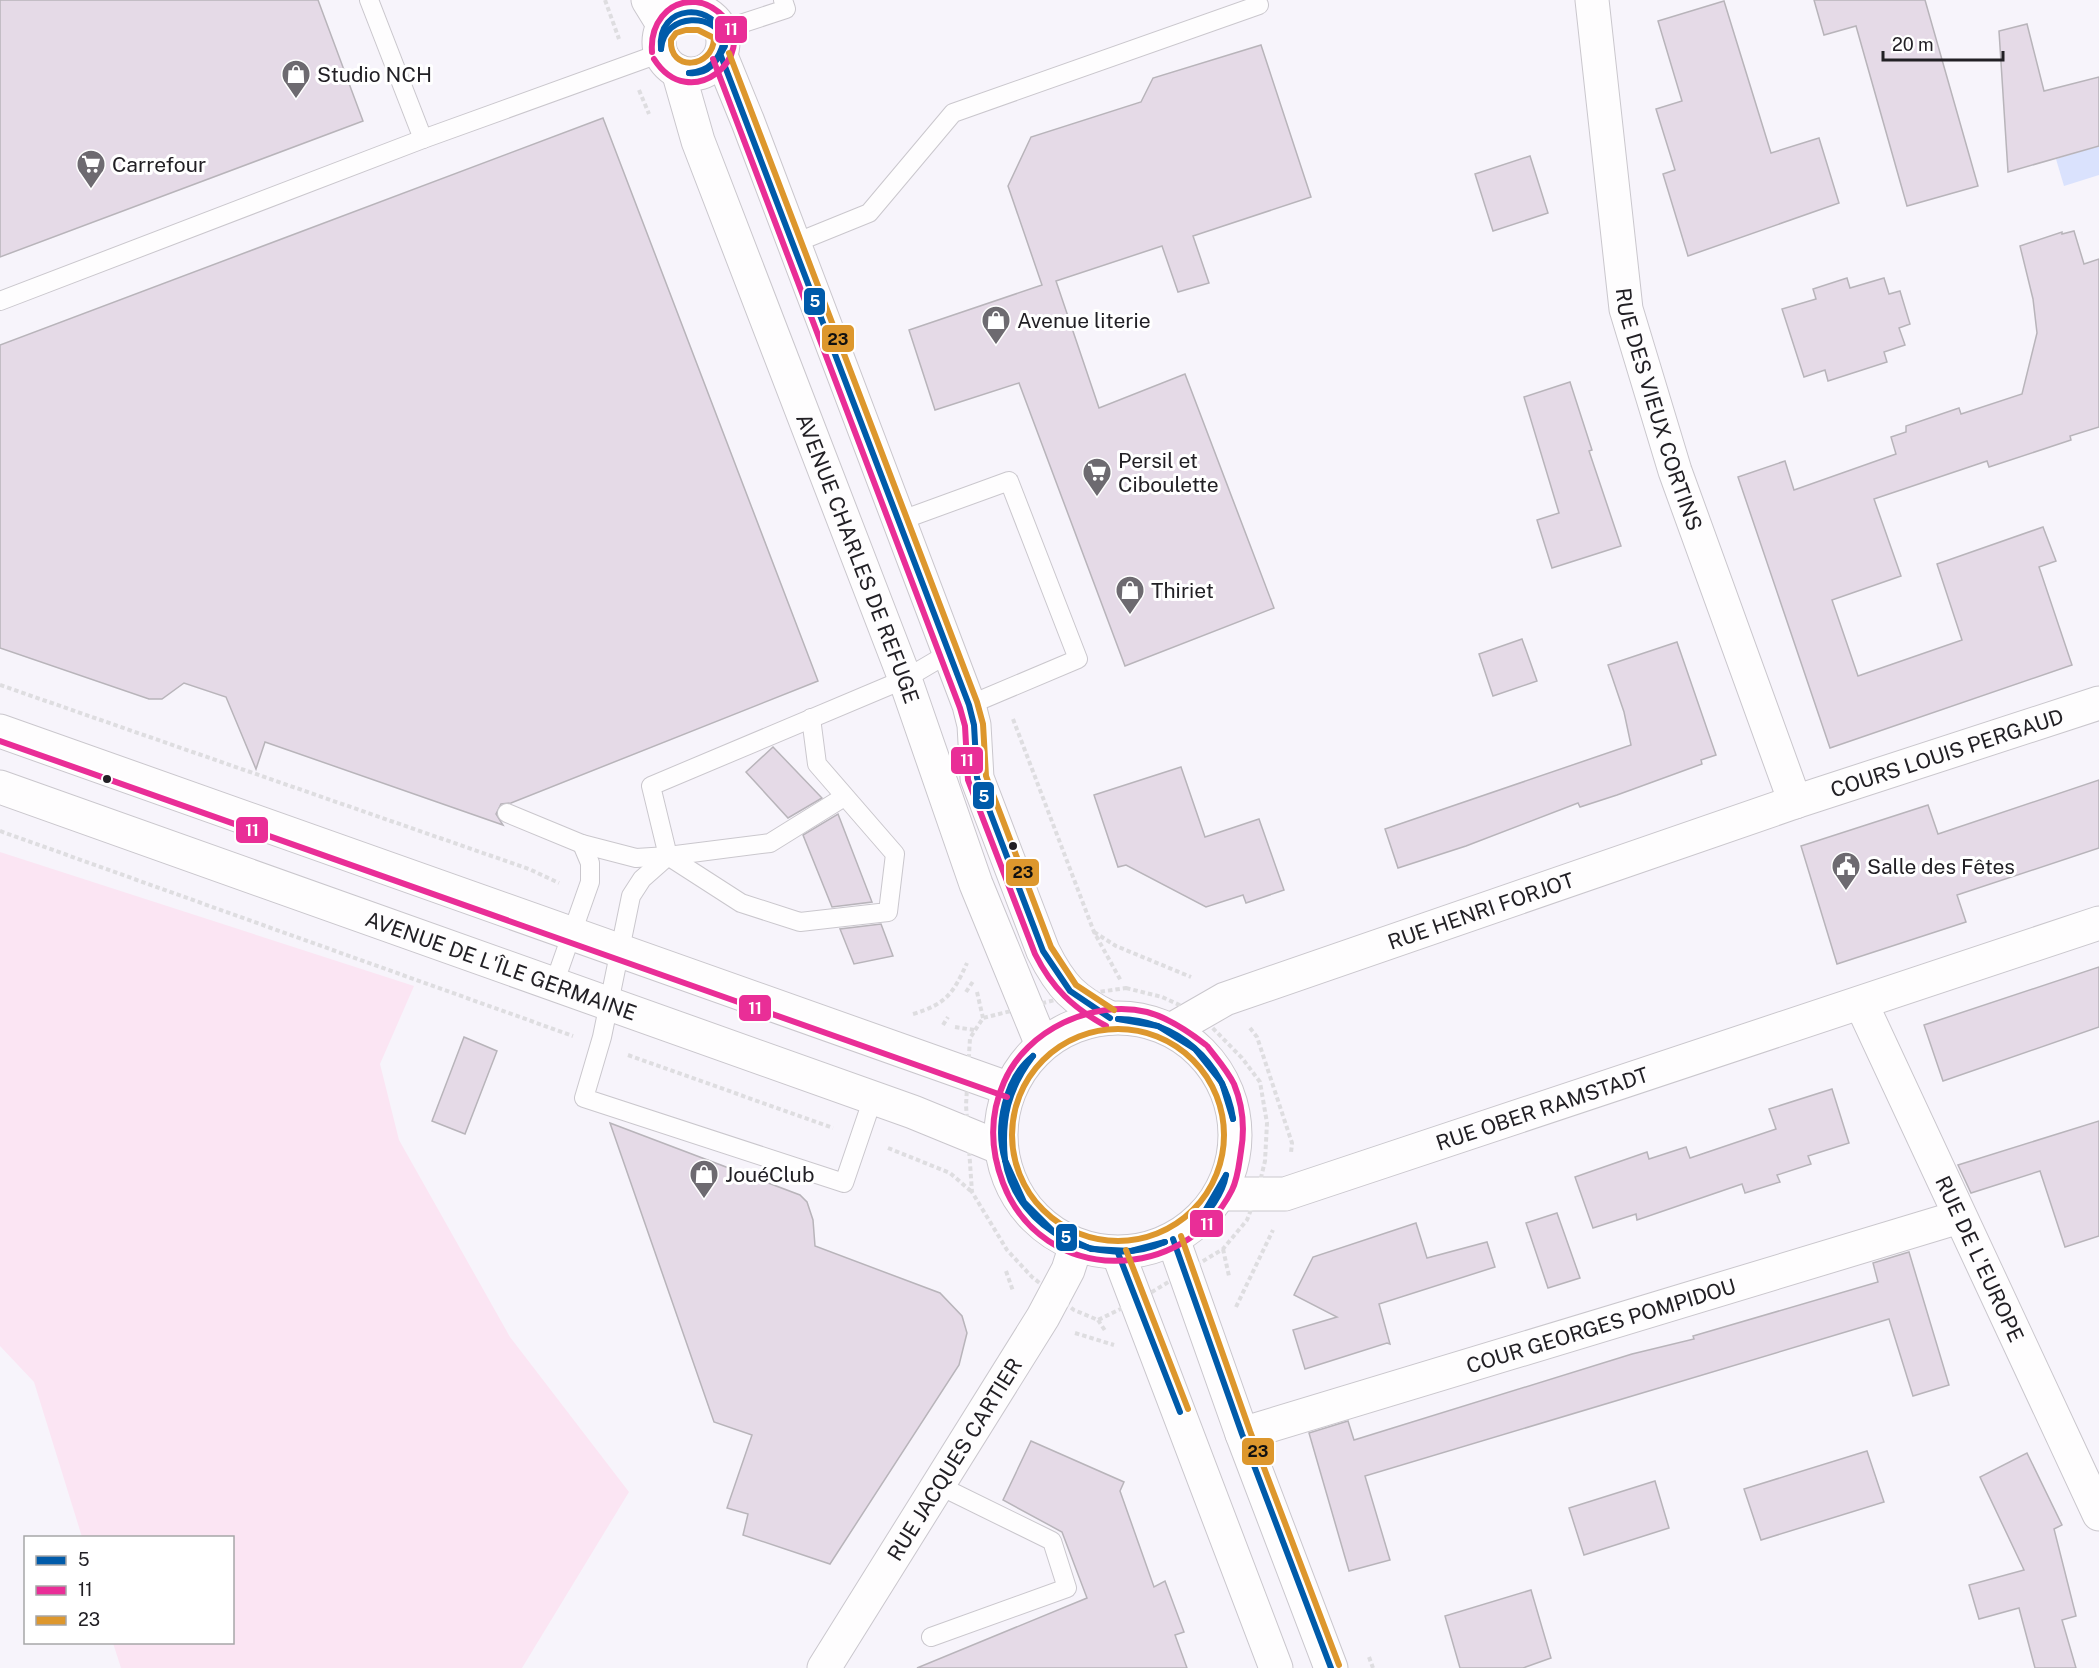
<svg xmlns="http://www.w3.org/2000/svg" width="2099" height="1668" viewBox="0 0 2099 1668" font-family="'Public Sans',sans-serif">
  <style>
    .green { fill: #fbe5f3 }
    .water { fill: #dae2fd }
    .building { fill: #e5dae7; stroke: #b8b4ba; stroke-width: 1.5 }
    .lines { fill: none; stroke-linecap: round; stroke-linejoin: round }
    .lane-casing { stroke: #cac7cd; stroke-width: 20 }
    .street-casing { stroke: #cac7cd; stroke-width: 35 }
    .secondary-casing { stroke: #cac7cd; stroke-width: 35 }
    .path { stroke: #dedde0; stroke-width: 4; stroke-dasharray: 4.5 3; stroke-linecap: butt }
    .lane { stroke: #fefdfe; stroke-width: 18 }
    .street { stroke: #fefdfe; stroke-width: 33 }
    .secondary { stroke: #fefdfe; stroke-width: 33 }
    .bus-1-casing { stroke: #fff; stroke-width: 10 }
    .bus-2-casing { stroke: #fff; stroke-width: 10 }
    .bus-3-casing { stroke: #fff; stroke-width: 10 }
    .bus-1 { stroke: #005baa; stroke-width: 6 }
    .bus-2 { stroke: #e92e97; stroke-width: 6 }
    .bus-3 { stroke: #dd972d; stroke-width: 6 }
    .bus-dot { fill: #222025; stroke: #fff; stroke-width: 2 }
    .labels { text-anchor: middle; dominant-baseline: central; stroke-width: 6; stroke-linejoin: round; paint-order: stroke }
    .poi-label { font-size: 21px; fill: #222025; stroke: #fff; text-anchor: start }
    .street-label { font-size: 21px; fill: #222025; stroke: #fff }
    .line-badge { stroke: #fff; stroke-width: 2 }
    .badge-label { font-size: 16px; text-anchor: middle; font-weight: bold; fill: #fff }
    .pale-badge-label { font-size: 16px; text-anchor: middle; font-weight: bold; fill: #111 }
  </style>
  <rect width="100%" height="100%" fill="#f7f4fb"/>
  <polygon class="green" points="0,852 414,986 380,1064 399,1140 510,1337 629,1492 522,1668 121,1668 113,1643 232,1642 232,1538 82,1537 34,1382 0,1346"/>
  <polygon class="water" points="2099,146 2099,175 2064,186 2056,159"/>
  <g class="building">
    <polygon points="0,0 318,0 363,121 0,257"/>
    <polygon points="1814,0 1925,0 1978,186 1907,206 1856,26 1824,35"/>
    <polygon points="1724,1 1771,153 1819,138 1839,203 1688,256 1663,174 1675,170 1656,109 1682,101 1658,21"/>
    <polygon points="2027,24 2044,91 2099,77 2099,146 2008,172 1999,31"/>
    <polygon points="1261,45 1311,197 1193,236 1209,283 1178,292 1162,246 1056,281 1099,408 1185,374 1274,608 1125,666 1019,383 935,410 909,330 1042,285 1008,186 1031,137 1141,102 1153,78"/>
    <polygon points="603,118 818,681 511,803 501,804 496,814 503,825 265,742 256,769 226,697 184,683 162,699 149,699 0,648 0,345"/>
    <polygon points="1530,156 1548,213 1493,231 1475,174"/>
    <polygon points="2074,231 2084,264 2099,259 2099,427 2070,436 2071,440 1989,467 1987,461 1874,499 1901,576 1832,600 1858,676 1962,640 1937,564 2043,527 2056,561 2039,567 2072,665 1830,748 1738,477 1785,461 1794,490 1896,454 1891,437 1906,432 1906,426 1959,408 1961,414 2022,394 2037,333 2033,299 2020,246 2062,232 2062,234"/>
    <polygon points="1847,278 1850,288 1884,278 1889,294 1900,291 1910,324 1899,328 1905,345 1884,352 1887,362 1828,381 1825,370 1804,377 1782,309 1816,299 1813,289"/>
    <polygon points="1570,382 1592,450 1589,451 1621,546 1552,568 1537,520 1559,513 1524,397"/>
    <polygon points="1522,639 1537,681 1493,696 1479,654"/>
    <polygon points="1677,642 1716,755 1701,760 1702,764 1617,795 1580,807 1578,803 1466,846 1398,868 1385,829 1631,745 1624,712 1608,665"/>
    <polygon points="773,747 822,798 788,818 746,772"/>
    <polygon points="1181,767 1205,837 1259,819 1284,890 1246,903 1243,895 1206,907 1126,865 1118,867 1094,795"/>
    <polygon points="2099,780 2099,848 1957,895 1966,922 1837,964 1801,846 1928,805 1938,834"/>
    <polygon points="838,814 872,902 832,907 803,835"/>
    <polygon points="881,924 893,956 854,964 840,929"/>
    <polygon points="2099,967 2099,1027 1943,1081 1924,1025"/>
    <polygon points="464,1037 497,1051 465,1134 432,1121"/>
    <polygon points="1832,1089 1849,1143 1808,1156 1811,1164 1777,1175 1780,1182 1745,1193 1742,1184 1637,1220 1636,1214 1593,1228 1575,1177 1647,1152 1649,1159 1686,1147 1690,1158 1776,1129 1769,1109"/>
    <polygon points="2099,1121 2099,1236 2065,1247 2040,1171 1971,1193 1958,1165"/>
    <polygon points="610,1123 800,1195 807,1202 813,1220 815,1246 940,1293 962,1316 967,1333 959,1365 830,1564 743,1535 748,1514 727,1508 752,1435 714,1422"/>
    <polygon points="1557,1213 1580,1278 1548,1288 1526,1223"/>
    <polygon points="1416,1223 1427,1258 1487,1242 1495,1267 1379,1304 1390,1344 1387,1343 1305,1369 1293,1330 1337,1317 1294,1295 1313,1257"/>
    <polygon points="1909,1252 1949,1385 1913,1396 1889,1319 1365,1476 1390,1560 1349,1571 1309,1433 1348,1421 1354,1440 1632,1354 1694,1339 1693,1336 1878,1282 1873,1263"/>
    <polygon points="1031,1441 1124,1482 1120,1491 1154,1587 1165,1581 1184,1632 1175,1635 1187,1668 917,1668 1087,1598 1062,1532 1003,1500"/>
    <polygon points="1867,1451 1884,1502 1761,1540 1744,1489"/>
    <polygon points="2027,1453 2062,1525 2054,1529 2076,1616 2062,1620 2076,1668 2035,1668 2019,1608 1979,1619 1969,1585 2024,1570 1980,1477"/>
    <polygon points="1655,1481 1669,1528 1584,1555 1569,1508"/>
    <polygon points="1531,1590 1551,1658 1523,1668 1460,1668 1445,1616"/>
  </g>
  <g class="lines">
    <g class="lane-casing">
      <g id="lane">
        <polyline points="369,0 423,139"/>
        <polyline points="722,30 786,9 783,0"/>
        <polyline points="795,243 869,213 953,113 1259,5"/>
        <polyline points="0,301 423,139 661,53"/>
        <polyline points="899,521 1009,481 1078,659 969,705"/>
        <polyline points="844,797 770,843 668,856 651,786 905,679 949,653"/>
        <polyline points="507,813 582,844 636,858 668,856 741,903 800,922 888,912 895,854 817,764 811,718"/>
        <polyline points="668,856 642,879 631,896 602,1037 584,1098 844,1183 873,1098"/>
        <polyline points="554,984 590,882 590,863 582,844"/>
        <polyline points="931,1637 1067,1588 1052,1541 940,1486"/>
      </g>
    </g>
    <g class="street-casing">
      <g id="street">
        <path id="s1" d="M1592,0l34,309 49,162 120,331"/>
        <path id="s2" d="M1861,1003l238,511"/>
        <path id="s3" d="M1171,1030l54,-31 570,-197 304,-99"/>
        <path id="s4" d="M1220,1194h65l814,-271"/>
        <path id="s5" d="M1242,1434l717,-217"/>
        <path id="s6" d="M824,1668l219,-351 25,-47 8,-25"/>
      </g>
    </g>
    <g class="secondary-casing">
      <g id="secondary">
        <polyline points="648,0 664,26"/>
        <circle cx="691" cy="42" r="32"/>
        <path d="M721,56l27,66 221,583 5,20 3,53 66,173c18,36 31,49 67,67"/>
        <path id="s7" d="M678,71l20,70 207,538 71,205 66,161"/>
        <polyline points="0,731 1010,1089"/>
        <path id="s8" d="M0,787l913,325 88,36"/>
        <circle cx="1118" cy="1135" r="117"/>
        <polyline points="1173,1239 1242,1434 1331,1668"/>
        <polyline points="1118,1253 1276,1668"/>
      </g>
    </g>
    <g class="path">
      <polyline points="605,0 619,39"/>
      <polyline points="639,90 649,114"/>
      <polyline points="0,685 529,869 559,883"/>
      <polyline points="1013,719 1094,932 1121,981"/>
      <polyline points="0,831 573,1036"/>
      <polyline points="1094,932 1116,946 1191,977"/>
      <polygon points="1126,988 1162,997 1199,1014 1242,1058 1260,1082 1267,1123 1265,1161 1257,1194 1247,1220 1223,1249 1137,1301 1098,1320 1074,1310 1032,1277 1007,1250 972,1192 966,1105 970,1038 983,1018 1071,996"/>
      <polyline points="966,992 974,980"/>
      <polyline points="977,992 983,1018"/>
      <path d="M913,1014c33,-10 40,-20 54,-51"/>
      <polyline points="943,1025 948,1017"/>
      <polyline points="955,1027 974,1030"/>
      <polyline points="1250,1028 1257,1037 1292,1143 1291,1153"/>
      <polyline points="628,1055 833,1128"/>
      <polyline points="888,1148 950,1173 972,1192"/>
      <polyline points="1223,1249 1229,1276"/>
      <polyline points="1006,1271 1013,1291"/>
      <polyline points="1236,1307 1273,1230"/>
      <polyline points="1098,1320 1106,1332"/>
      <polyline points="1075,1333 1114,1345"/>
      <polyline points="1369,1657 1373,1668"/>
    </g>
    <use href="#lane" class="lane"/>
    <use href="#street" class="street"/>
    <use href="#secondary" class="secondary"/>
    <g class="bus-1-casing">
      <g id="bus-1">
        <path d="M661,49c-5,-46 56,-49 63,-8"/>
        <path d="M661,49c3,-38 57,-36 63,-8"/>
        <polyline points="721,56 969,705 974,725 977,778 1043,951 1070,991 1110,1018"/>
        <path d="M689,73c20,2 28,-12 36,-27l-1,-5"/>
        <path d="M689,73c21,-2 30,-13 35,-32"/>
        <polyline points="1118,1019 1158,1026 1195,1049 1222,1083 1233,1119"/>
        <path d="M1118,1019c57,0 107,43 115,100"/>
        <polyline points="1005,1160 1024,1202 1054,1232 1091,1249 1131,1251 1165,1242"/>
        <path d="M1005,1160c12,72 95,111 160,82"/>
        <path d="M1005,1160c-10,-33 0,-82 28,-104"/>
        <path d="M1005,1160c-4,-41 3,-71 28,-104"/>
        <polyline points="1193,1225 1202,1216 1226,1175"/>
        <path d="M1193,1225c15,-10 30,-32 33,-50"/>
        <polyline points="1173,1239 1242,1434 1331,1668"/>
        <polyline points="1118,1253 1180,1412"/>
      </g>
    </g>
    <g class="bus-2-casing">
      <g id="bus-2">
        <path d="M652,52c-2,-26 14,-52 44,-50 12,1 20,7 28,15 36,38 -34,99 -70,42"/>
        <path d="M713,59l247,649 5,18 3,54 67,174c17,34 38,54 71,72"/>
        <polyline points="0,741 1007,1097"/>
        <path d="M1206,1045c-18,-14 -37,-27 -59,-33 -54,-13 -121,18 -143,70 -15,34 -14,67 -1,101 39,103 181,102 229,7 6,-12 7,-26 9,-39 4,-23 2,-45 -7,-67 -7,-14 -17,-25 -26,-37"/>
      </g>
    </g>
    <g class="bus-3-casing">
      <g id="bus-3">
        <path d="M686,30h12l16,8c-1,31 -45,34 -43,2l5,-7z"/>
        <polyline points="729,53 977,702 983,724 986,776 1051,947 1076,985 1114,1010"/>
        <circle cx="1118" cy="1135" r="106"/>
        <polyline points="1181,1236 1250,1431 1339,1665"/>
        <polyline points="1126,1250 1188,1409"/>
      </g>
    </g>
    <use href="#bus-1" class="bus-1"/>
    <use href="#bus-2" class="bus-2"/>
    <use href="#bus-3" class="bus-3"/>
  </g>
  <defs>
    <g id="shop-pin" transform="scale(1.5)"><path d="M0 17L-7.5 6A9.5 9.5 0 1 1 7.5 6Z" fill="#6d6a70" stroke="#fff"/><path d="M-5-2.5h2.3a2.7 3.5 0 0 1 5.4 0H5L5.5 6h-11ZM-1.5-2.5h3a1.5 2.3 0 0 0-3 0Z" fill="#fff"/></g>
    <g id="supermarket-pin" transform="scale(1.5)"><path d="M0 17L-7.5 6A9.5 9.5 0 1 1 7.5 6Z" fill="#6d6a70" stroke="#fff"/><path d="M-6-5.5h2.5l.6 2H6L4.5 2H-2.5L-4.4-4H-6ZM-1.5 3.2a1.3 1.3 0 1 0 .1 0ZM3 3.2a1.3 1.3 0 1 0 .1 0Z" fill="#fff"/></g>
    <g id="civic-pin" transform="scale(1.5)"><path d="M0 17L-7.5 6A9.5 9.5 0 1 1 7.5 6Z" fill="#6d6a70" stroke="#fff"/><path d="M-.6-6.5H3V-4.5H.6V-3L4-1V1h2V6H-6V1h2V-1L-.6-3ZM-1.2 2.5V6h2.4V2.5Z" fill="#fff"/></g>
  </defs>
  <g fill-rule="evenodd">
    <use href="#shop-pin" x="296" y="74"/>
    <use href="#supermarket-pin" x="91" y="164"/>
    <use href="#shop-pin" x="996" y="320"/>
    <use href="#supermarket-pin" x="1097" y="472"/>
    <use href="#shop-pin" x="1130" y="590"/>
    <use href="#civic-pin" x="1846" y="866"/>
    <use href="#shop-pin" x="704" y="1174"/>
  </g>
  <g class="bus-dot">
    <circle cx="107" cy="779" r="5"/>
    <circle cx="1013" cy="846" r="5"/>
  </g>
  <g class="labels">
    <g class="poi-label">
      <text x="317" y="74">Studio NCH</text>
      <text x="112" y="164">Carrefour</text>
      <text x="1017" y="320">Avenue literie</text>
      <text x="1118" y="460">Persil et<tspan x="1118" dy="24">Ciboulette</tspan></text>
      <text x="1151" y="590">Thiriet</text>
      <text x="1867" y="866">Salle des Fêtes</text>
      <text x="725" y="1174">JouéClub</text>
    </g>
    <g class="street-label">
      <text stroke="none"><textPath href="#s1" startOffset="416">RUE DES VIEUX CORTINS</textPath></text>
      <text stroke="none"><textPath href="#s7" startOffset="520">AVENUE CHARLES DE REFUGE</textPath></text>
      <text stroke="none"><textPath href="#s3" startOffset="825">COURS LOUIS PERGAUD</textPath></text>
      <text stroke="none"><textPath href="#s3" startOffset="333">RUE HENRI FORJOT</textPath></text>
      <text stroke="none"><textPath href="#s8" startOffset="532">AVENUE DE L'ÎLE GERMAINE</textPath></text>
      <text stroke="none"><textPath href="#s4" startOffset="336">RUE OBER RAMSTADT</textPath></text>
      <text stroke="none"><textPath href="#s2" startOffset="282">RUE DE L'EUROPE</textPath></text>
      <text stroke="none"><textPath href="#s5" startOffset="375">COUR GEORGES POMPIDOU</textPath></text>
      <text stroke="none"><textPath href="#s6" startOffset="246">RUE JACQUES CARTIER</textPath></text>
    </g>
  </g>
  <g class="line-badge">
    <rect x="714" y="15" width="34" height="29" rx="6" fill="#e92e97"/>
    <rect x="803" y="287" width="23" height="29" rx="6" fill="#005baa"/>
    <rect x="821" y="324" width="34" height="29" rx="6" fill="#dd972d"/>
    <rect x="950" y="746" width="34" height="29" rx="6" fill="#e92e97"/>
    <rect x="972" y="781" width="23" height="29" rx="6" fill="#005baa"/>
    <rect x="235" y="816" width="34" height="28" rx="6" fill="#e92e97"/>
    <rect x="1005" y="858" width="35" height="29" rx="6" fill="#dd972d"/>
    <rect x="738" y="994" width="34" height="28" rx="6" fill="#e92e97"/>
    <rect x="1189" y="1209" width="35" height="29" rx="6" fill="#e92e97"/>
    <rect x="1055" y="1223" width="23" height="29" rx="6" fill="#005baa"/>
    <rect x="1241" y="1437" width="34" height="29" rx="6" fill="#dd972d"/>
  </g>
  <g class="badge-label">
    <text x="731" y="35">11</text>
    <text x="815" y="307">5</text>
    <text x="967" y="766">11</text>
    <text x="984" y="802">5</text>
    <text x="252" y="836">11</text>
    <text x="755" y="1014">11</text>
    <text x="1207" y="1230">11</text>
    <text x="1066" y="1243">5</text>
  </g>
  <g class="pale-badge-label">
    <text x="838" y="345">23</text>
    <text x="1023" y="878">23</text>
    <text x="1258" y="1457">23</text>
  </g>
  <rect x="24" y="1536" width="210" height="108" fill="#ffffff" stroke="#a7a6a8" stroke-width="1.5"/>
  <rect x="36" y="1556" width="30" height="9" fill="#005baa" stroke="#a7a6a8" stroke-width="1.5"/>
  <text x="78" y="1566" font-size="18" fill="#222025">5</text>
  <rect x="36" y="1586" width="30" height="9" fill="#e92e97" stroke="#a7a6a8" stroke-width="1.5"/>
  <text x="78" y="1596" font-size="18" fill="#222025">11</text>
  <rect x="36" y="1616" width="30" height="9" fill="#dd972d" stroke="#a7a6a8" stroke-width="1.5"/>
  <text x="78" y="1626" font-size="18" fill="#222025">23</text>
  <path d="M1883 51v9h120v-9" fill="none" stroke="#222025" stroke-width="3"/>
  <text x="1892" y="51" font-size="18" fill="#222025" stroke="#ffffff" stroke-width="4.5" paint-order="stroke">20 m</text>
</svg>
